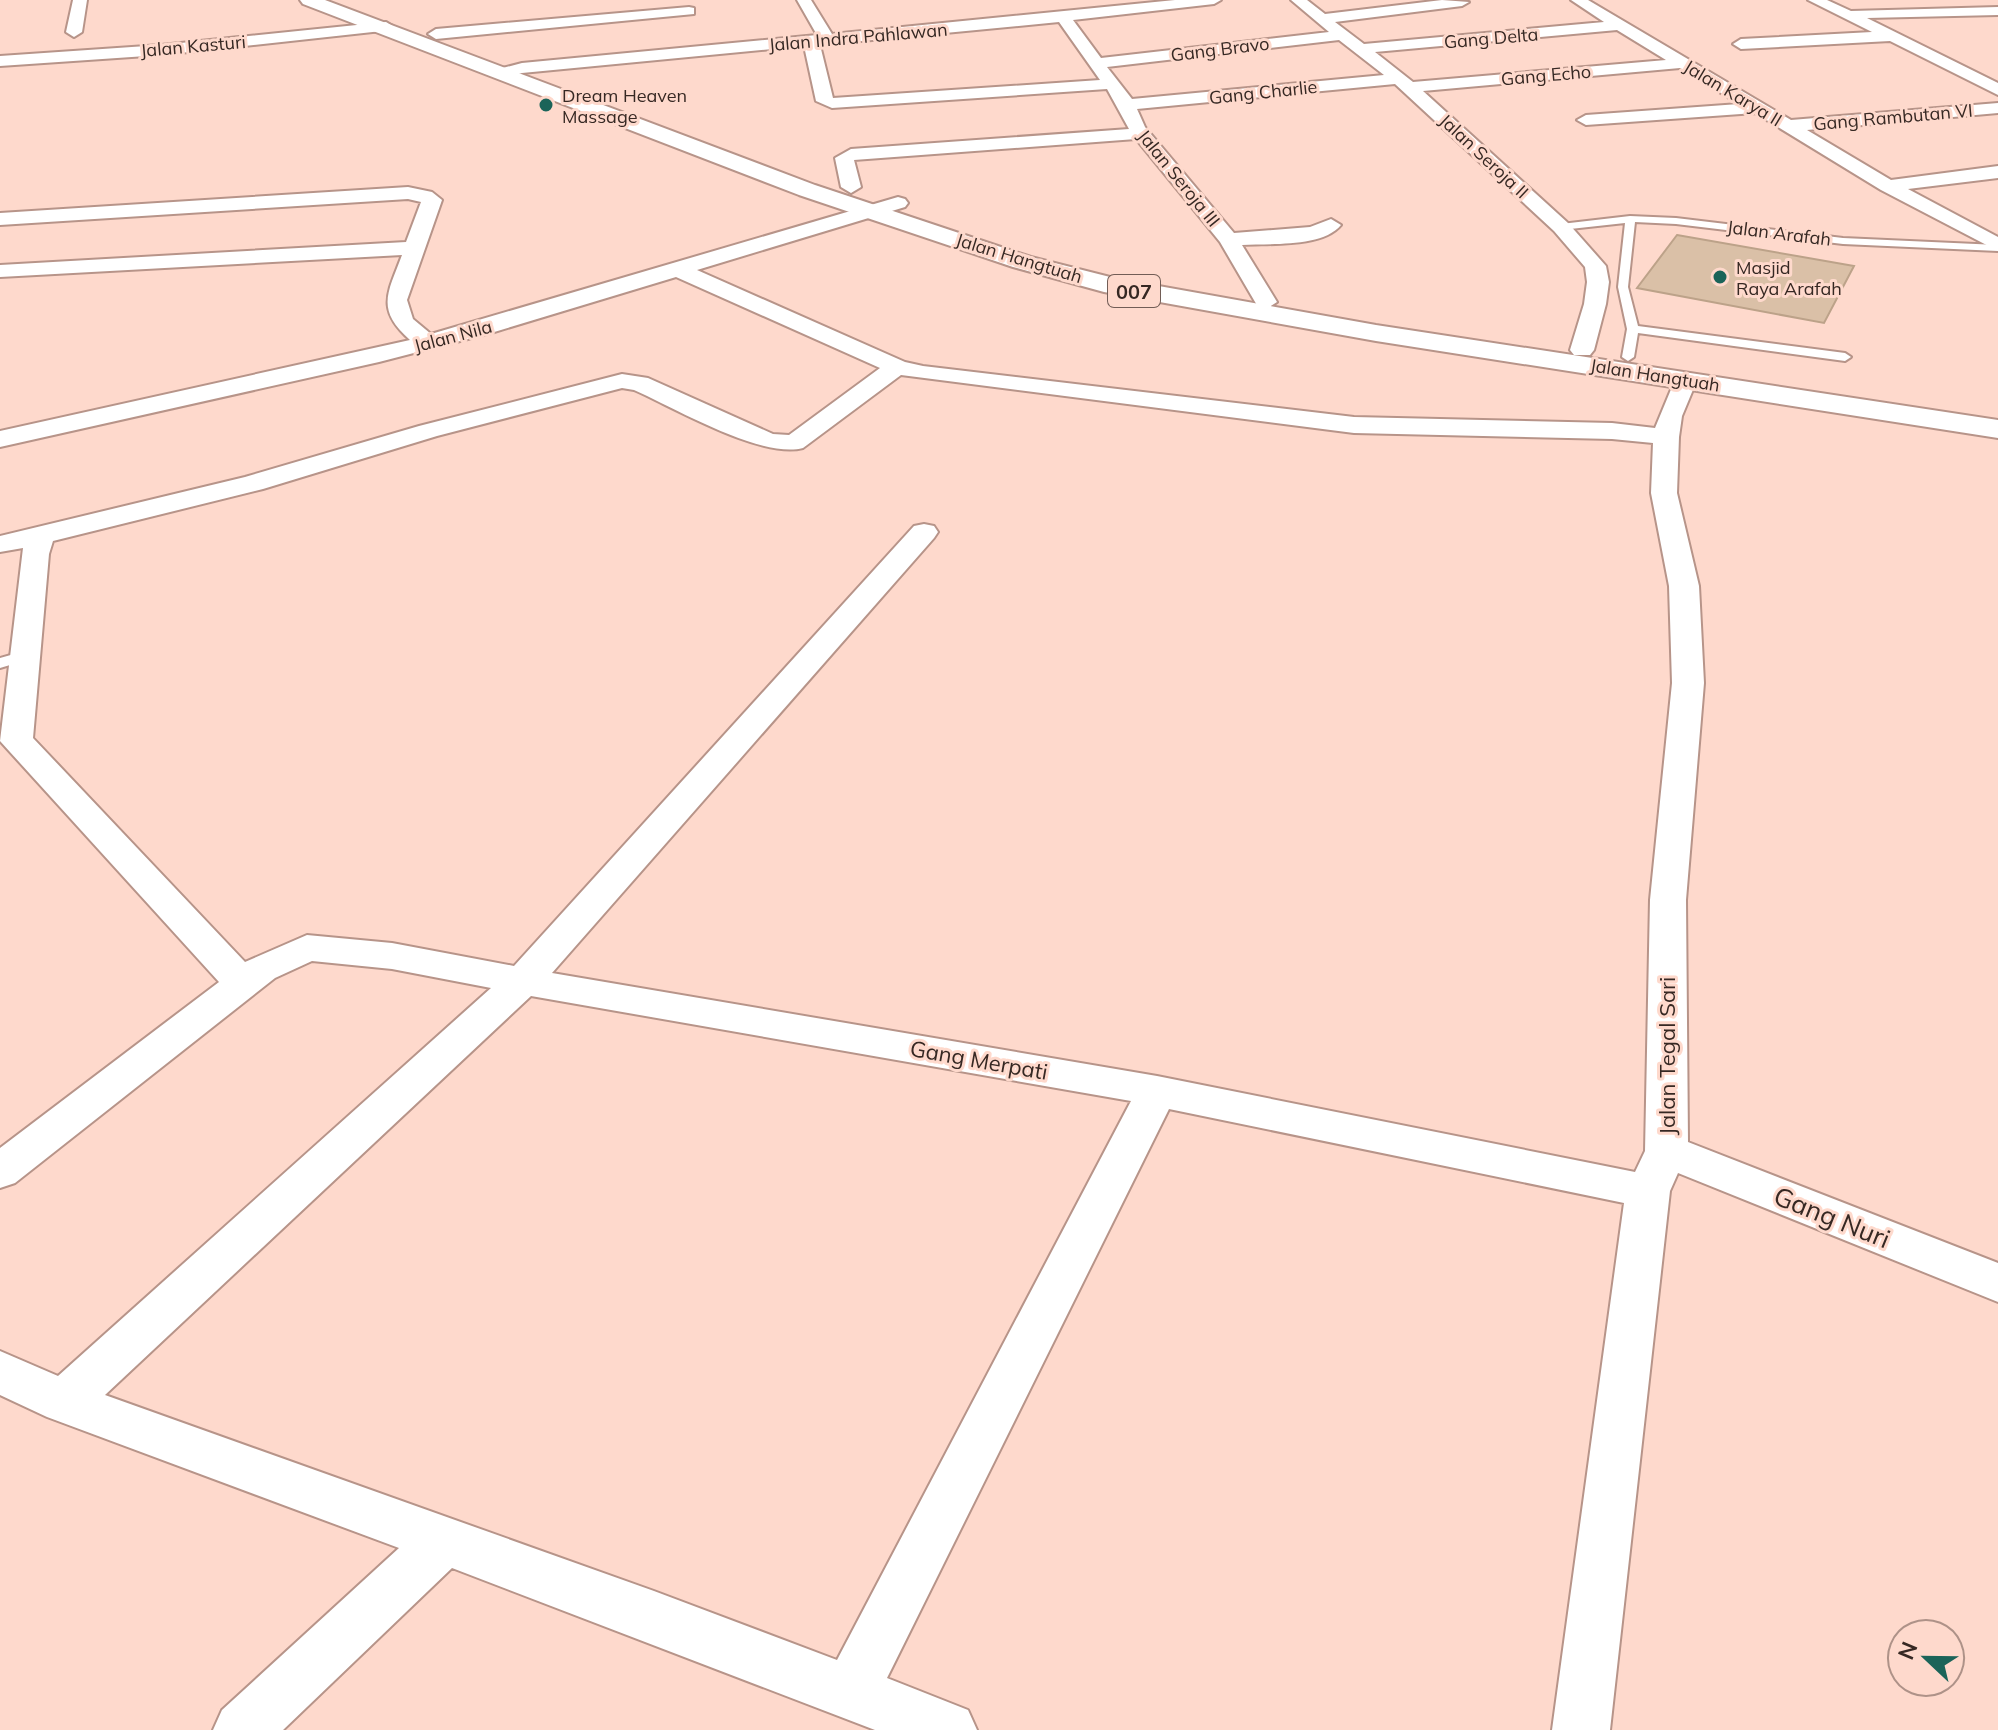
<svg xmlns="http://www.w3.org/2000/svg" width="1998" height="1730" viewBox="0 0 1998 1730" font-family="Mulish,sans-serif">
  <style>
    .building { fill: #dac0a7; stroke: #bca289; stroke-width: 2 }
    .lines { fill: none; stroke-linecap: round; stroke-linejoin: round }
    .service-casing { stroke: #b79489; stroke-width: 4 }
    .minor-casing { stroke: #b79489; stroke-width: 4 }
    .trunk-casing { stroke: #b79489; stroke-width: 4 }
    .service { fill: #fff; fill-rule: evenodd }
    .minor { fill: #fff; fill-rule: evenodd }
    .trunk { fill: #fff; fill-rule: evenodd }
    .poi-dot { fill: #1b6459; stroke: #fed9cc; stroke-width: 3 }
    .labels { text-anchor: middle; dominant-baseline: central; stroke-width: 6; stroke-linejoin: round; paint-order: stroke }
    .far-street-label { font-size: 18px; fill: #362823; stroke: #fed9cc }
    .far-poi-label { font-size: 18px; fill: #362823; stroke: #fed9cc; text-anchor: start }
    .shield { fill: #fed9cc; stroke: #725d56; stroke-width: 2 }
    .shield-label { font-size: 20px; font-weight: bold; fill: #362823 }
    .street-label { font-size: 22px; fill: #362823; stroke: #fed9cc }
    .near-street-label { font-size: 26px; fill: #362823; stroke: #fed9cc }
  </style>
  <rect width="100%" height="100%" fill="#fed9cc"/>
  <polygon class="building" points="1677,235 1854,266 1824,323 1637,288"/>
  <g class="lines">
    <g class="service-casing">
      <g id="service">
        <polygon points="1630,216 1676,218 1843,238 1998,245 1998,251 1843,244 1676,224 1635,222 1628,287 1638,326 1845,353 1851,357 1845,361 1638,333 1634,357 1628,361 1622,357 1627,329 1618,287 1625,223 1561,230 1556,227 1561,224"/>
        <polygon points="25,651 33,656 30,659 0,668 0,658"/>
      </g>
    </g>
    <g class="minor-casing">
      <g id="minor">
        <polygon points="73,0 87,0 82,32 74,37 66,32"/>
        <path d="M797,0h14l21,34 343,-34h46l-7,4 -141,16 28,38 228,-26 -38,-32h16l18,14 117,-14 27,2 -7,4 -127,16 29,22 240,-22 -33,-22h17l203,120 207,-17v10l-191,17 84,50 107,-14v12l-90,11 90,48v14l-117,-61 -126,-77 -169,12 -9,-5 9,-5 153,-11 -59,-36 -257,23 145,132 38,43 3,16 -3,22 -12,46 -4,5h-16l-4,-5 14,-46 3,-22 -2,-15 -31,-36 -159,-147 -258,25 8,18 89,106 76,-6 21,-8 10,6c-19,23 -71,18 -99,20l35,57 -11,7 -8,-2 -38,-65 -84,-103 -282,21 7,27 -10,6 -10,-6 -6,-29 16,-9 278,-20 -22,-40 -275,19 -16,-7 -12,-55 -282,27 -21,5 -8,-5 2,-3 27,-7 295,-28zM1059,22l41,58 -267,18 -13,-53zM1617,30l49,30 -253,22 -38,-30zM1339,40l45,35 -252,24 -25,-32z"/>
        <polygon points="1808,0 1827,0 1851,11 1998,7 1998,15 1867,18 1998,83 1998,95 1890,41 1741,49 1733,44 1741,39 1872,32"/>
        <polygon points="689,7 694,8 694,14 436,39 428,34 436,29"/>
        <polygon points="386,22 394,27 391,30 161,55 0,66 0,56 161,45"/>
        <path d="M408,187l24,5 10,8 -35,100 6,19 18,15 467,-137 7,2 3,4 -3,4 -208,63 208,92 18,4 431,51 258,6 43,5 22,-53h16l4,5 -15,36 -3,21 -2,56 22,93 5,97 -18,217 2,242 310,121v39l-320,-129 -8,18 -60,539h-58l72,-527 -455,-94 -282,569 81,32 9,20h-102l-423,-162 -169,162h-70l9,-20 177,-162 -352,-131 -47,-22v-44l58,25 433,-388 -99,-19 -80,-8 -37,17 -260,205 -15,5v-40l219,-166 -219,-241 23,-193 -23,4v-16l245,-59 174,-51 203,-52 26,4 125,56 16,1 91,-67 -204,-91 -185,56 -112,29 -379,85v-16l410,-91c-35,-31 -22,-47 -8,-85l-402,22v-12l406,-23 15,-40 -13,-3 -408,26v-12zM901,375l453,58 258,6 41,4 -2,50 18,93 3,97 -22,217 -5,251 -10,21 -478,-96 -605,-103 382,-435 4,-6 -4,-6 -10,-2 -10,2 -400,440 -122,-23 -85,-8 -62,27 -212,-224 16,-184 4,-13 210,-52 174,-53 185,-48 12,2c41,18 127,69 169,58zM531,996l600,105 -294,559 -183,-69 -549,-196z"/>
      </g>
    </g>
    <g class="trunk-casing">
      <polygon id="trunk" points="300,0 325,0 815,185 1031,257 1114,278 1376,325 1998,420 1998,438 1376,341 1104,292 1013,267 799,195 303,4"/>
    </g>
    <use href="#service" class="service"/>
    <use href="#minor" class="minor"/>
    <use href="#trunk" class="trunk"/>
  </g>
  <g class="poi-dot">
    <circle cx="546" cy="105" r="8"/>
    <circle cx="1720" cy="277" r="8"/>
  </g>
  <g class="labels">
    <g class="far-street-label">
      <text transform="translate(858 37) rotate(-5)">Jalan Indra Pahlawan</text>
      <text transform="translate(1491 38) rotate(-5)">Gang Delta</text>
      <text transform="translate(193 46) rotate(-5)">Jalan Kasturi</text>
      <text transform="translate(1220 49) rotate(-7)">Gang Bravo</text>
      <text transform="translate(1546 75) rotate(-5)">Gang Echo</text>
      <text transform="translate(1263 92) rotate(-6)">Gang Charlie</text>
      <text transform="translate(1733 93) rotate(31)">Jalan Karya II</text>
      <text transform="translate(1893 117) rotate(-5)">Gang Rambutan VI</text>
      <text transform="translate(1484 156) rotate(43)">Jalan Seroja II</text>
      <text transform="translate(1179 178) rotate(51)">Jalan Seroja III</text>
      <text transform="translate(1779 233) rotate(7)">Jalan Arafah</text>
      <text transform="translate(1019 258) rotate(17)">Jalan Hangtuah</text>
      <text transform="translate(453 336) rotate(-15)">Jalan Nila</text>
      <text transform="translate(1655 375) rotate(9)">Jalan Hangtuah</text>
    </g>
    <g class="far-poi-label">
      <text x="562" y="95">Dream Heaven<tspan x="562" dy="21">Massage</tspan></text>
      <text x="1736" y="267">Masjid<tspan x="1736" dy="21">Raya Arafah</tspan></text>
    </g>
    <rect class="shield" x="1108" y="275" width="52" height="32" rx="6"/>
    <g class="shield-label">
      <text x="1134" y="291">007</text>
    </g>
    <g class="street-label">
      <text transform="translate(1667 1056) rotate(-90)">Jalan Tegal Sari</text>
      <text transform="translate(979 1060) rotate(10)">Gang Merpati</text>
    </g>
    <g class="near-street-label">
      <text transform="translate(1832 1217) rotate(22)">Gang Nuri</text>
    </g>
  </g>
  <g transform="translate(1926 1658) rotate(292)"><circle r="38" fill="#fed9cc" stroke="#ae9288" stroke-width="2"/>
  <path d="M0-6L14 30L0 20L-14 30Z" fill="#1b6459"/>
  <text y="-12" font-size="22" font-weight="bold" text-anchor="middle" fill="#362823">N</text>
  </g>
</svg>
